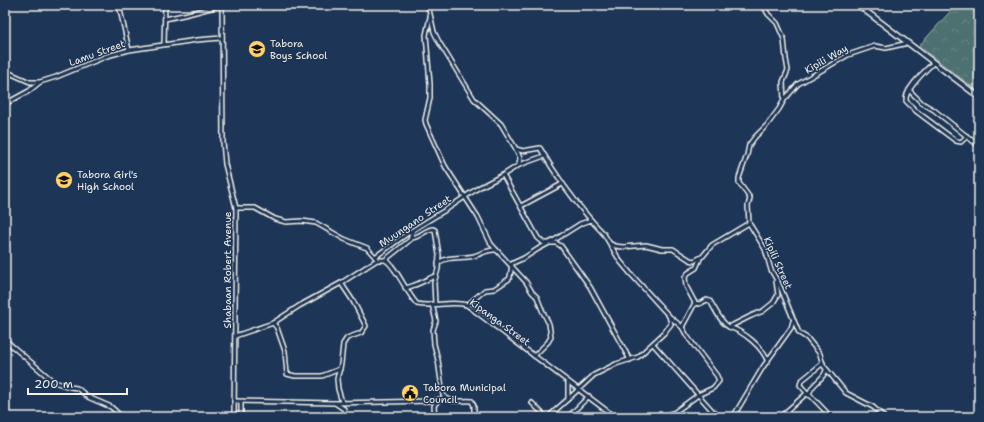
<svg xmlns="http://www.w3.org/2000/svg" width="984" height="422" viewBox="0 0 984 422" font-family="'Shantell Sans',sans-serif">
  <style>
    .forest { fill: url(#forest-crowns); stroke: #a1b0ac }
    .lines { fill: none; stroke-linecap: round; stroke-linejoin: round }
    .minor-casing { stroke: #f4f1e8; stroke-width: 6 }
    .major-casing { stroke: #f4f1e8; stroke-width: 7 }
    .minor { stroke: #1d3557; stroke-width: 3 }
    .major { stroke: #1d3557; stroke-width: 4 }
    .labels { text-anchor: middle; dominant-baseline: central; stroke-width: 3; stroke-linejoin: round; paint-order: stroke }
    .poi-label { font-size: 10px; fill: #f4f1e8; stroke: #1d3557; text-anchor: start }
    .street-label { font-size: 10px; fill: #f4f1e8; stroke: #1d3557 }
  </style>
  <defs>
    <pattern id="forest-crowns" width="20" height="18" patternUnits="userSpaceOnUse"><rect width="20" height="18" fill="#4e7071"/><path d="M2 6a3 3 0 1 1 6 0M12 15a3 3 0 1 1 6 0" fill="none" stroke="#688585"/></pattern>
  </defs>
  <rect width="100%" height="100%" fill="#1d3557"/>
  <filter id="ink" filterUnits="userSpaceOnUse"><feTurbulence type="fractalNoise" baseFrequency=".025" numOctaves="2"/><feDisplacementMap in="SourceGraphic" scale="8" xChannelSelector="R" yChannelSelector="G"/><feConvolveMatrix kernelMatrix="1 2 1 2 8 2 1 2 1" color-interpolation-filters="sRGB"/></filter>
  <g filter="url(#ink)">
    <polygon class="forest" points="956,5 979,5 979,92 919,46"/>
    <g class="lines">
      <g class="minor-casing">
        <g id="minor">
          <polyline points="119,5 129,50"/>
          <path d="M428,5l6,27 5,10 35,57 27,25 15,25 7,2 17,-3c15,26 31,49 51,72"/>
          <polyline points="763,5 768,14 777,23 784,39 786,59 788,70 783,82 784,100 779,109 767,125 755,137 749,145 747,155 739,178 739,183 750,198 748,206 749,223 765,249 771,270 779,284 799,333 807,338 816,349 820,354 823,365 846,393 873,407 884,417"/>
          <polyline points="430,17 426,35 430,84 430,98 425,120 426,124 445,166 478,217 491,244 526,282 532,292 537,297 542,310 549,324 551,337 548,342 534,356"/>
          <polyline points="165,19 188,14 222,5 223,142 225,164 236,208 234,417"/>
          <polyline points="164,44 165,5"/>
          <path d="M933,63c-8,8 -29,27 -27,38l10,10 40,30 5,1 6,-6"/>
          <polyline points="5,71 30,82 40,82 56,77 107,56 129,50 197,40 221,38"/>
          <polyline points="909,90 922,103 934,110 979,146"/>
          <polyline points="783,101 798,84 848,55 875,46 886,48 908,43"/>
          <polyline points="5,104 29,91 40,82"/>
          <polyline points="978,112 979,113"/>
          <polyline points="516,149 520,158 519,165"/>
          <polyline points="503,175 538,238 544,243 548,243"/>
          <polyline points="521,206 562,184"/>
          <polyline points="236,208 255,208 275,219 286,222 302,221 316,223 344,239 367,248 376,258"/>
          <path d="M411,238c9,0 14,-9 22,-9l2,1 4,25 -1,14 -4,14 1,21"/>
          <polyline points="551,243 556,243 561,246 590,287 630,360"/>
          <polyline points="611,244 615,246 623,247 646,245 662,249 673,249 690,260 694,261 703,256 712,245 749,223"/>
          <polyline points="375,257 408,233 447,209 478,188 503,175 519,165 544,156"/>
          <polyline points="385,260 410,240 413,230"/>
          <path d="M438,263c11,-8 24,-4 36,-7 7,-2 14,-7 22,-6"/>
          <polyline points="341,283 353,301 366,326 361,333 347,338 343,344 341,364 337,379 338,389 342,402"/>
          <path d="M405,288c11,-2 20,-8 30,-12"/>
          <path d="M695,303l4,1 8,-4 3,1c5,8 11,22 19,26l22,-11 12,-5 10,-8 5,-8 -2,-14"/>
          <path d="M432,304l4,17 -3,9 1,14 4,16 5,35c6,9 19,5 29,6l2,5v11"/>
          <polyline points="467,305 485,290 494,289 509,279 510,277 512,264 513,263 524,258 538,249 553,241 580,224 591,220 604,234 620,261 630,273 669,316 671,324 664,333 638,357 616,364 594,375 568,399"/>
          <polyline points="273,323 277,328 285,351 287,374 295,376 322,376 340,369"/>
          <polyline points="682,327 695,303 686,286 685,277 688,273 696,268 700,259"/>
          <path d="M729,327c15,5 33,19 39,35"/>
          <path d="M235,336l38,-13 26,-17 42,-23 36,-23h8c10,4 22,34 32,44 16,4 33,-4 50,1l148,112"/>
          <polyline points="5,339 12,346 54,382 70,387 77,388 88,397 111,407 122,417"/>
          <polyline points="653,344 718,417"/>
          <polyline points="808,394 800,385 801,381 823,363"/>
          <path d="M809,395c2,-12 15,-15 17,-25"/>
          <polyline points="234,401 335,403 433,401 445,398"/>
          <polyline points="335,403 344,409 346,417"/>
          <polyline points="532,403 546,417"/>
          <polyline points="569,416 589,396"/>
          <polyline points="241,417 241,402"/>
          <polyline points="435,417 434,406 438,400"/>
          <polyline points="548,417 568,399 568,382"/>
          <polyline points="660,417 675,412 698,395 713,388 719,381 717,376 687,336 682,327 670,317"/>
          <polyline points="733,417 763,367 791,328 793,321"/>
          <polyline points="780,417 806,394 811,396 831,417"/>
        </g>
      </g>
      <g class="major-casing">
        <polyline id="major" points="858,5 979,97"/>
      </g>
      <use href="#minor" class="minor"/>
      <use href="#major" class="major"/>
    </g>
  </g>
  <defs>
    <g id="school-disc" transform="scale(0.9)"><circle r="9.5" fill="#ffd166" stroke="#1d3557"/><path d="M0-5L7-2L0 1L-7-2ZM-4 1L0 2.5L4 1V4Q0 6-4 4Z" fill="#111"/></g>
    <g id="civic-disc" transform="scale(0.9)"><circle r="9.5" fill="#ffd166" stroke="#1d3557"/><path d="M-.6-6.5H3V-4.5H.6V-3L4-1V1h2V6H-6V1h2V-1L-.6-3ZM-1.2 2.5V6h2.4V2.5Z" fill="#111"/></g>
  </defs>
  <g fill-rule="evenodd">
    <use href="#school-disc" x="257" y="49"/>
    <use href="#school-disc" x="64" y="180"/>
    <use href="#civic-disc" x="410" y="393"/>
  </g>
  <g class="labels">
    <g class="poi-label">
      <text x="270" y="43">Tabora<tspan x="270" dy="12">Boys School</tspan></text>
      <text x="77" y="174">Tabora Girl's<tspan x="77" dy="12">High School</tspan></text>
      <text x="423" y="387">Tabora Municipal<tspan x="423" dy="12">Council</tspan></text>
    </g>
    <g class="street-label">
      <text transform="translate(97 53) rotate(-20)">Lamu Street</text>
      <text transform="translate(826 59) rotate(-30)">Kipili Way</text>
      <text transform="translate(415 221) rotate(-34)">Muungano Street</text>
      <text transform="translate(778 263) rotate(66)">Kipili Street</text>
      <text transform="translate(227 270) rotate(-90)">Shabaan Robert Avenue</text>
      <text transform="translate(500 322) rotate(36)">Kipanga Street</text>
    </g>
  </g>
  <rect width="984" height="422" fill="none" stroke="#1d3557" stroke-width="20"/>
  <rect x="10" y="10" width="964" height="402" fill="none" stroke="#f4f1e8" stroke-width="1.5" filter="url(#ink)"/>
  <path d="M28 388v6h99v-6" fill="none" stroke="#f4f1e8" stroke-width="2"/>
  <text x="34" y="388" font-size="12" fill="#f4f1e8" stroke="#1d3557" stroke-width="3" paint-order="stroke">200 m</text>
</svg>
